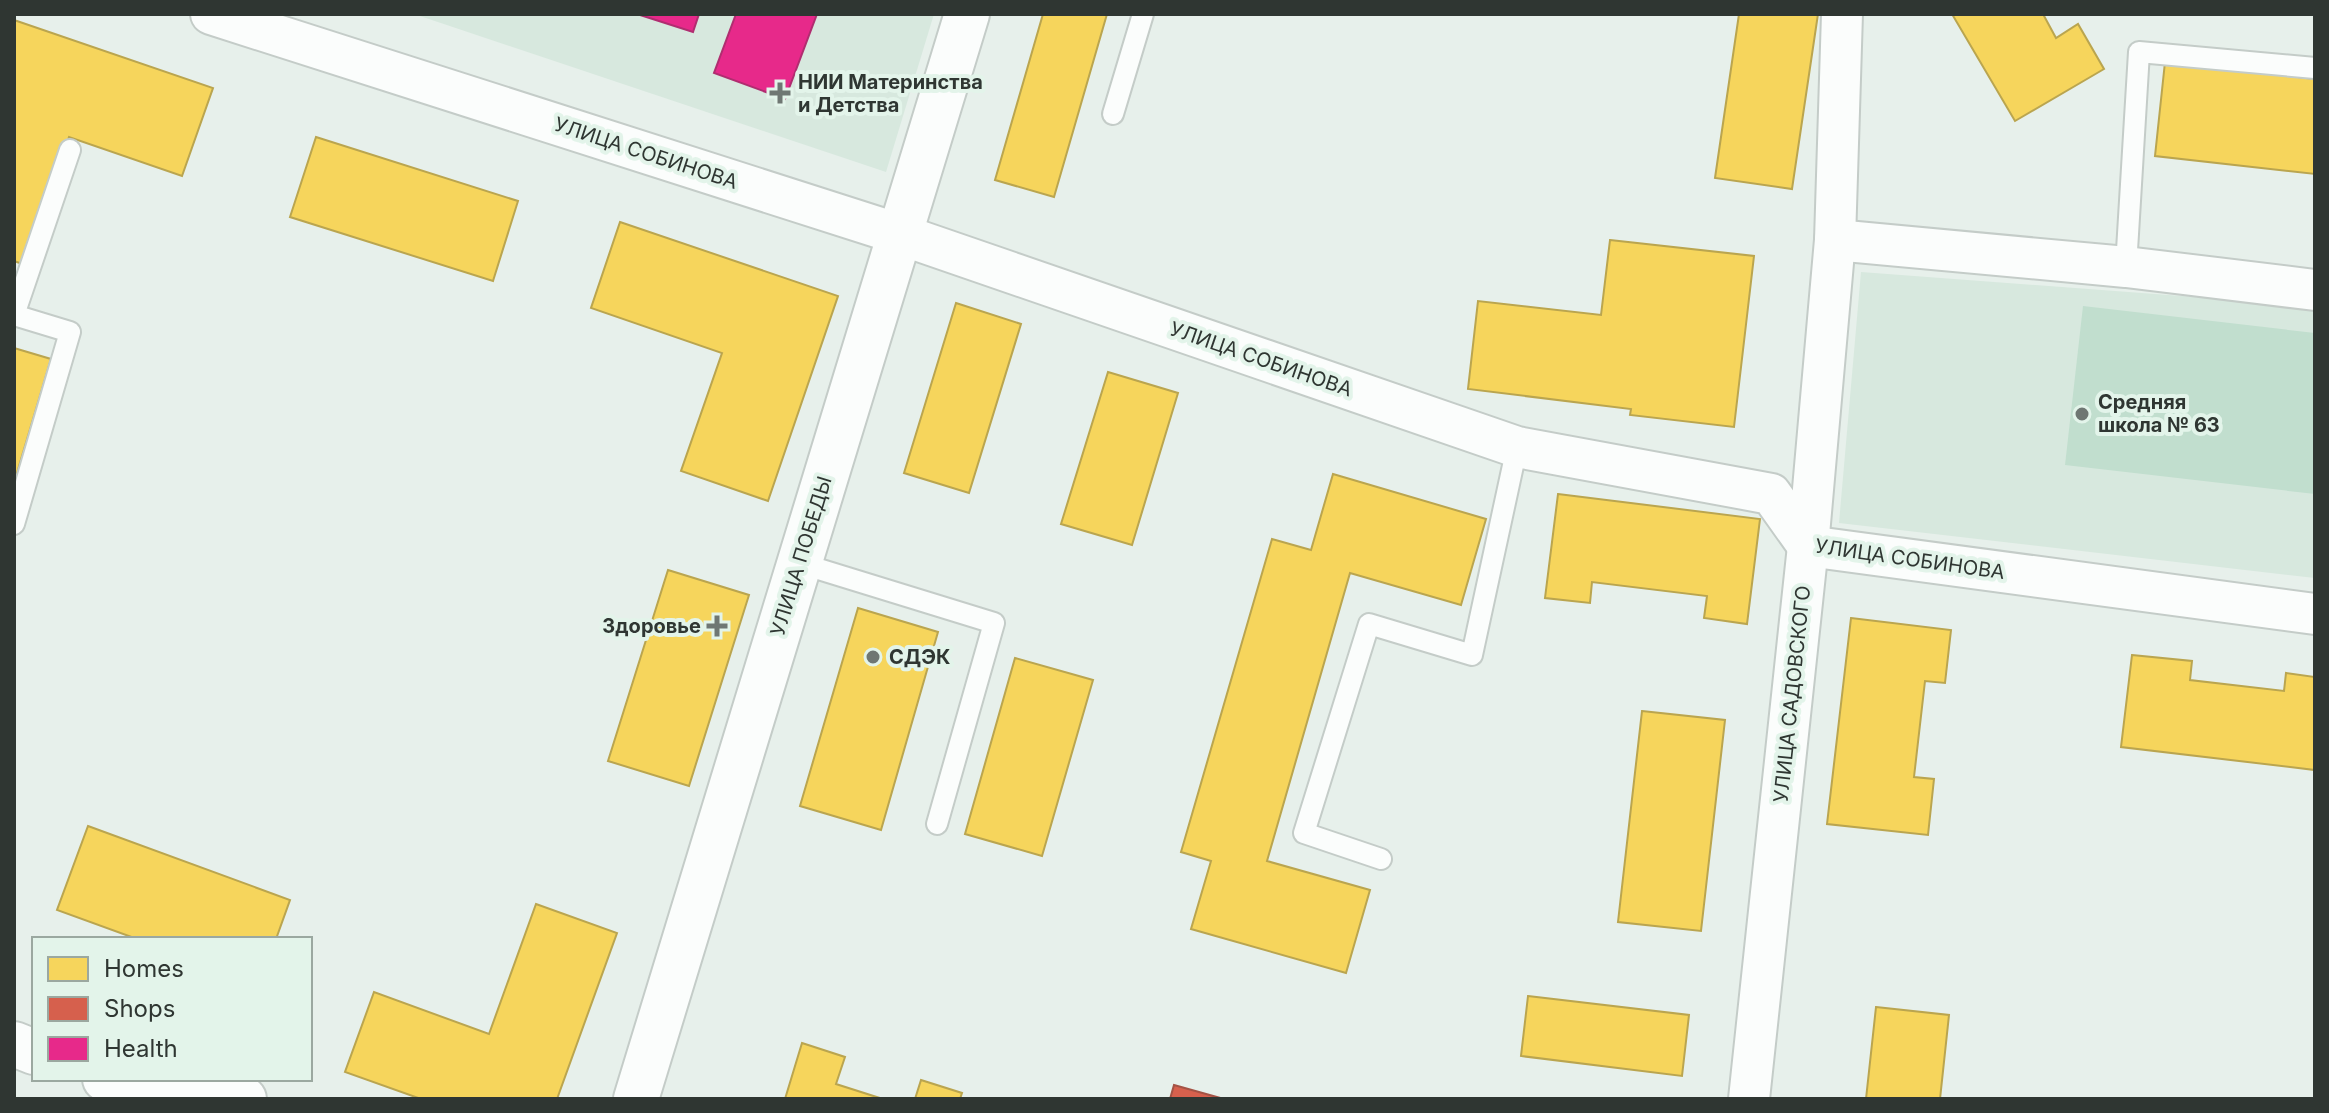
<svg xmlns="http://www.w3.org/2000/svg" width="2329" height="1113" viewBox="0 0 2329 1113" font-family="Inter,sans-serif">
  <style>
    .built { fill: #d7e8de }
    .green { fill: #c1dece }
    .homes { fill: #f6d55c; stroke: #baa54f; stroke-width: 2 }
    .shops { fill: #d6604d; stroke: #a45345; stroke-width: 2 }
    .health { fill: #e7298a; stroke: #b02d70; stroke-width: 2 }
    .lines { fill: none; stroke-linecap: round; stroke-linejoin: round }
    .lane-casing { stroke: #c4ccc8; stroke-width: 24 }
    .street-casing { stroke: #c4ccc8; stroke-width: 44 }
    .secondary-casing { stroke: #c4ccc8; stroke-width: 48 }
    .lane { stroke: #fbfdfc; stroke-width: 20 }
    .street { stroke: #fbfdfc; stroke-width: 40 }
    .secondary { stroke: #fbfdfc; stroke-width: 44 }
    .poi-dot { fill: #6f7773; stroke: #e3f4ea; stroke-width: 3 }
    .labels { text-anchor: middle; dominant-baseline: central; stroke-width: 8; stroke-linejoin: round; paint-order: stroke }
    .poi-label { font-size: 20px; font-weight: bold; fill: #2f3632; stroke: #e3f4ea; text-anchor: start }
    .street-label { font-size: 20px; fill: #2f3632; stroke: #e3f4ea }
  </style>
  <rect width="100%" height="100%" fill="#e7f0eb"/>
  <g class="built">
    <polygon points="414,14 934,14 886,172"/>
    <polygon points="1861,272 2315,306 2315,578 1839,523"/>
  </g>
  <polygon class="green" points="2083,306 2315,333 2315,494 2065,465"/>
  <g class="homes">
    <polygon points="1043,14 1107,14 1054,197 995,180"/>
    <polygon points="1739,14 1818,14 1792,189 1715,178"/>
    <polygon points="1952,14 2043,14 2056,38 2078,24 2104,69 2015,121"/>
    <polygon points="14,20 213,88 182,176 69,137 25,265 14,261"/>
    <polygon points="2165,62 2315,79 2315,174 2155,156"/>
    <polygon points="316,137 518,201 493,281 290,217"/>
    <polygon points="620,222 838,296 768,501 681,471 722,353 591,308"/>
    <polygon points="1610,240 1754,256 1734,427 1630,415 1631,409 1468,389 1478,301 1601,315"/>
    <polygon points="956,303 1021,324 969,493 904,473"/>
    <polygon points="14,348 51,359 14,483"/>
    <polygon points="1108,372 1178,393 1132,545 1061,524"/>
    <polygon points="1333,474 1486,519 1461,605 1350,573 1267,861 1370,890 1346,973 1191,929 1211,861 1181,852 1272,539 1311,550"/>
    <polygon points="1558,494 1760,519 1747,624 1704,618 1707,596 1592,582 1590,603 1545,598"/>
    <polygon points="668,570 749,595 689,786 608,761"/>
    <polygon points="858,608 938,632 881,830 800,806"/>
    <polygon points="1851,618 1951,630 1945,683 1925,681 1914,777 1934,779 1928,835 1827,824"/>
    <polygon points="2132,655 2192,661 2190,680 2284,691 2286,673 2315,677 2315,770 2121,747"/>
    <polygon points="1015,658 1093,680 1042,856 965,834"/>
    <polygon points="1642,711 1725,720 1701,931 1618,922"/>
    <polygon points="88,826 290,900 276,939 137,939 57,910"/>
    <polygon points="536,904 617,933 557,1099 421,1099 345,1072 374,992 489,1034"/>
    <polygon points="1528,996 1689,1015 1682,1076 1521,1056"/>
    <polygon points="1876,1007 1949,1015 1940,1099 1866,1099"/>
    <polygon points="802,1043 845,1057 836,1084 883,1099 785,1099"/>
    <polygon points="921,1080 962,1093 960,1099 915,1099"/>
  </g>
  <polygon class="shops" points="1174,1085 1224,1099 1170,1099"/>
  <g class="health">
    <polygon points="637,14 699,14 693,32"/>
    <polygon points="736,14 817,14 785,99 714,73"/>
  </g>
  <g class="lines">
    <g class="lane-casing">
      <g id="lane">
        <polyline points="1113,114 1143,14"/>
        <polyline points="2126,267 2139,52 2315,68"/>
        <polyline points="14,315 70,332 14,524"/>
        <polyline points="14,315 70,150"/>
        <polyline points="799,563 994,623 937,824"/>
        <polyline points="1381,859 1304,833 1369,624 1472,655 1517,447"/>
      </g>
    </g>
    <g class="street-casing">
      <g id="street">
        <polyline points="211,14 899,234 1517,447 1771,494 1808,546 2315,614"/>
        <polyline points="1835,240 2126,267 2315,290"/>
        <polyline points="1749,1099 1808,546 1835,240 1842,14"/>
      </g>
    </g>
    <g class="secondary-casing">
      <g id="secondary">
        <polyline points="14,1044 34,1052"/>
        <polyline points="105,1079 158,1099"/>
        <polyline points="191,1079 244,1099"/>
        <polyline points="636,1099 967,14"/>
      </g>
    </g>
    <use href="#lane" class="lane"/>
    <use href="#street" class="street"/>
    <use href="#secondary" class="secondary"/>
  </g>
  <g class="poi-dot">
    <path d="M776 81h8v8h8v8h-8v8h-8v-8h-8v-8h8z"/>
    <circle cx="2082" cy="414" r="8"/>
    <path d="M713 614h8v8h8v8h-8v8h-8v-8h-8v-8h8z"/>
    <circle cx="873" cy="657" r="8"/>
  </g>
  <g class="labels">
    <g class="poi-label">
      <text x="798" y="82">НИИ Материнства<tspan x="798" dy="23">и Детства</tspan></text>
      <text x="2098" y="402">Средняя<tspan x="2098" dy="23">школа № 63</tspan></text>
      <text x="701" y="626" text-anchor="end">Здоровье</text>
      <text x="889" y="657">СДЭК</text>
    </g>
    <g class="street-label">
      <text transform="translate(646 153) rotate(18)">УЛИЦА СОБИНОВА</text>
      <text transform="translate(1261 359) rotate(19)">УЛИЦА СОБИНОВА</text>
      <text transform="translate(801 556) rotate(-73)">УЛИЦА ПОБЕДЫ</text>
      <text transform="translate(1910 559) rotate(8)">УЛИЦА СОБИНОВА</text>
      <text transform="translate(1792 694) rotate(-84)">УЛИЦА САДОВСКОГО</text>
    </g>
  </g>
  <rect width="2329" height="1113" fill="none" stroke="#2f3632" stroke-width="32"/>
  <rect x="32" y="937" width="280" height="144" fill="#e3f4ea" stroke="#9ba8a0" stroke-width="2"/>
  <rect x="48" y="957" width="40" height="24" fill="#f6d55c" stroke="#9ba8a0" stroke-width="2"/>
  <text x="104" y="977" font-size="24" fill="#2f3632">Homes</text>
  <rect x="48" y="997" width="40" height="24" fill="#d6604d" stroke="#9ba8a0" stroke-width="2"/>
  <text x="104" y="1017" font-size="24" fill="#2f3632">Shops</text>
  <rect x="48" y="1037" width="40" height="24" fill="#e7298a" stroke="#9ba8a0" stroke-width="2"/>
  <text x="104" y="1057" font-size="24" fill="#2f3632">Health</text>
</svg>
